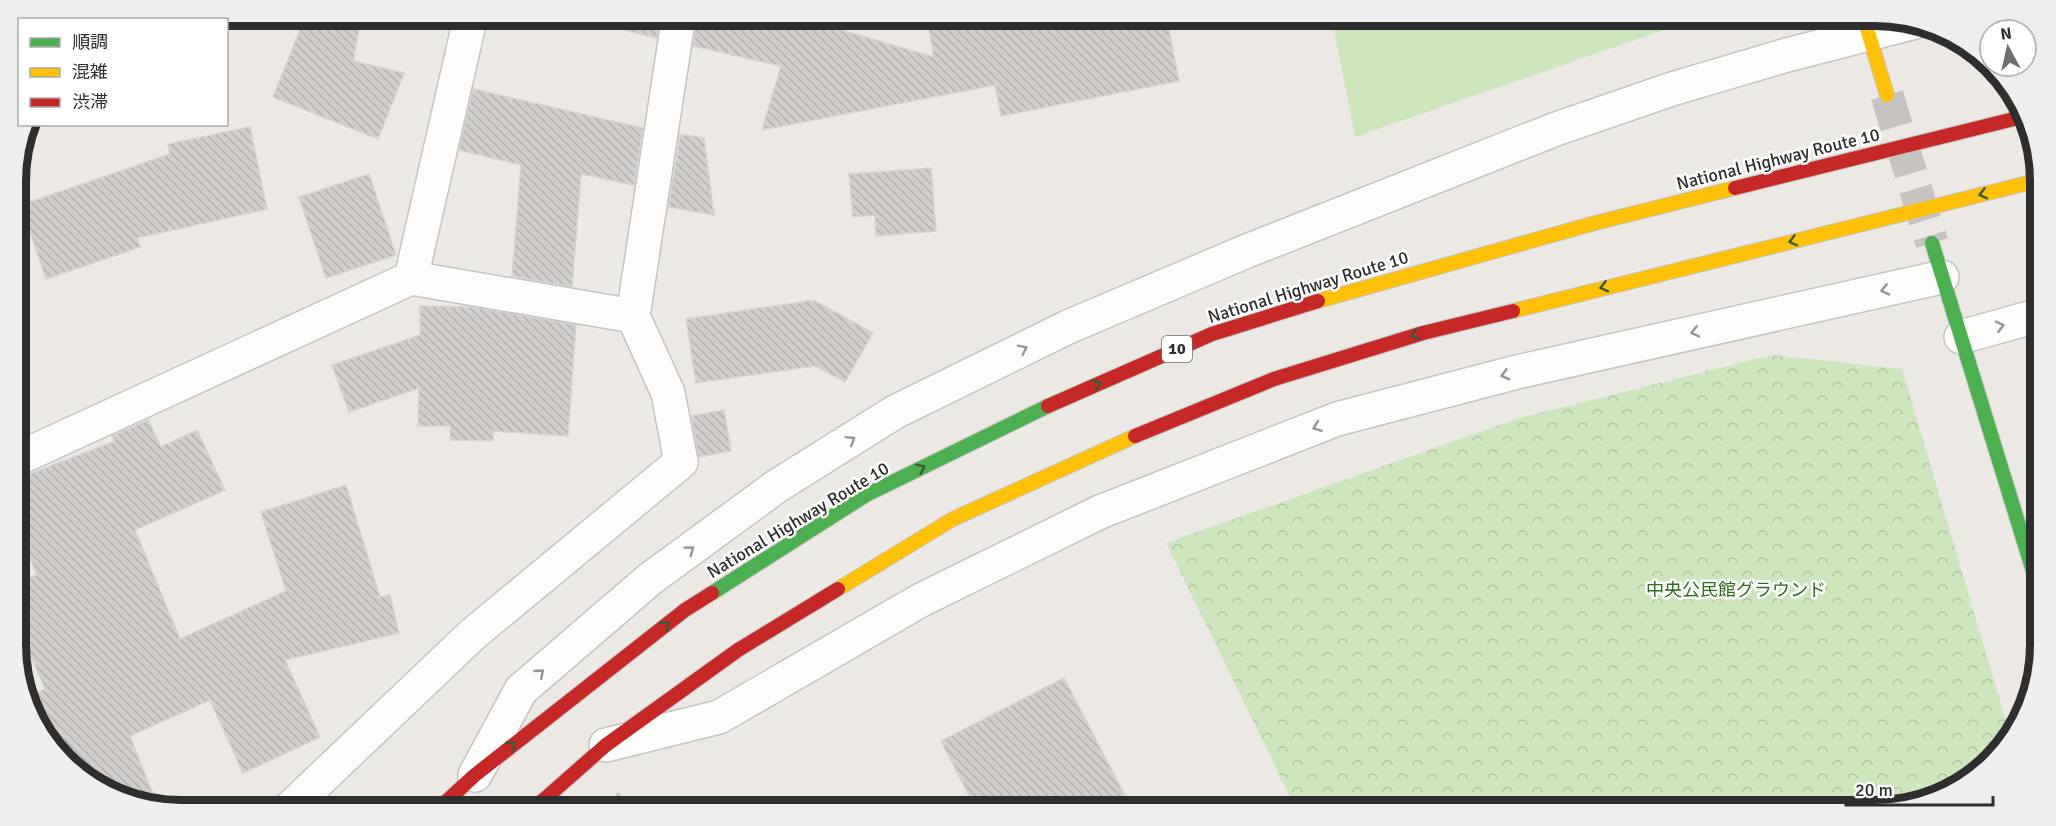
<svg xmlns="http://www.w3.org/2000/svg" width="2056" height="826" viewBox="0 0 2056 826" font-family="Signika,'Noto Sans JP',sans-serif">
  <style>
    .grass { fill: #cee6be }
    .park { fill: url(#park-crowns) }
    .building { fill: url(#building-back-hatch); stroke: #d7d4d0; stroke-width: 1.5 }
    .lines { fill: none; stroke-linecap: round; stroke-linejoin: round }
    .secondary-tunnel { stroke: #c6c3c0; stroke-width: 33; stroke-dasharray: 33 16; stroke-linecap: butt }
    .street-casing { stroke: #c5c4c5; stroke-width: 36 }
    .fast-casing { stroke: #c5c4c5; stroke-width: 16 }
    .slow-casing { stroke: #c5c4c5; stroke-width: 16 }
    .jam-casing { stroke: #c5c4c5; stroke-width: 16 }
    .path { stroke: #c9c9c8; stroke-width: 4; stroke-dasharray: 4.5 3; stroke-linecap: butt }
    .street { stroke: #fcfcfb; stroke-width: 33 }
    .fast { stroke: #4caf50; stroke-width: 14 }
    .slow { stroke: #ffc107; stroke-width: 14 }
    .jam { stroke: #c62828; stroke-width: 14 }
    .oneway { stroke: #385b3a }
    .oneway2 { stroke: #959594 }
    .labels { text-anchor: middle; dominant-baseline: central; stroke-width: 5; stroke-linejoin: round; paint-order: stroke }
    .shield { fill: #fff; stroke: #6d6d6d; stroke-width: 1.5 }
    .shield-label { font-size: 16px; font-weight: bold; fill: #2e2e2e }
    .street-label { font-size: 18px; fill: #2e2e2e; stroke: #fff }
    .park-label { font-size: 18px; fill: #2c6e1b; stroke: #fff }
    .rim { fill: none; stroke: #2e2e2e; stroke-width: 8 }
  </style>
  <defs>
    <pattern id="park-crowns" width="20" height="18" patternUnits="userSpaceOnUse" patternTransform="scale(1.5)"><rect width="20" height="18" fill="#cee6be"/><path d="M2 6a3 3 0 1 1 6 0M12 15a3 3 0 1 1 6 0" fill="none" stroke="#b1c6a4"/></pattern>
    <pattern id="building-back-hatch" width="6" height="6" patternUnits="userSpaceOnUse" patternTransform="scale(1.5)"><rect width="6" height="6" fill="#d1cecb"/><path d="M-1 5l2 2M0 0l6 6M5-1l2 2" fill="none" stroke="#b4b1af"/></pattern>
  </defs>
  <rect width="100%" height="100%" fill="#ece8e4"/>
  <polygon class="grass" points="1331,15 1707,15 1355,137"/>
  <polygon class="park" points="1771,355 1902,369 2009,731 1976,777 1886,811 1297,811 1166,543 1516,419"/>
  <g class="building">
    <polygon points="306,15 362,15 353,61 404,73 378,139 273,97"/>
    <polygon points="629,15 660,15 657,38 627,31"/>
    <polygon points="697,15 789,15 934,57 926,15 1166,15 1179,81 1001,116 995,85 762,130 781,66 693,46"/>
    <polygon points="473,89 643,128 634,185 581,174 572,287 512,276 521,165 459,150"/>
    <polygon points="250,127 267,209 137,238 140,247 46,279 21,205 170,154 168,144"/>
    <polygon points="680,134 704,138 714,215 669,207"/>
    <polygon points="931,168 936,231 876,236 875,215 853,217 849,174"/>
    <polygon points="369,174 396,255 326,278 299,197"/>
    <polygon points="809,301 815,301 873,333 845,382 815,366 696,383 686,319"/>
    <polygon points="420,306 472,307 576,325 568,436 493,431 493,441 450,440 450,426 418,426 419,388 349,412 332,365 420,335"/>
    <polygon points="724,410 731,451 699,457 691,416"/>
    <polygon points="148,420 161,447 197,430 225,490 135,530 180,639 286,591 261,512 346,485 380,597 390,595 399,633 285,660 320,737 243,773 210,700 130,736 158,807 127,802 62,759 34,694 45,689 18,624 18,582 37,575 17,526 17,479 115,441 112,436"/>
    <polygon points="1064,678 1133,811 977,811 941,741"/>
  </g>
  <g class="lines">
    <polyline class="secondary-tunnel" points="1887,95 1932,243"/>
    <g class="street-casing">
      <g id="street">
        <polyline points="411,278 633,316 679,15"/>
        <polyline points="1961,337 2040,315"/>
        <polyline points="17,459 411,278 471,15"/>
        <polyline points="606,745 719,717 921,600 1100,512 1337,419 1517,372 1942,277"/>
        <polyline points="475,775 521,690 650,579 777,486 895,412 1068,327 1247,251 1556,129 1672,89 1787,55 1915,22"/>
        <polyline points="287,811 473,634 681,462 668,393 633,316"/>
      </g>
    </g>
    <g class="fast-casing">
      <g id="fast">
        <polyline points="1932,243 2041,597"/>
        <polyline points="712,593 866,495 1048,406"/>
      </g>
    </g>
    <g class="slow-casing">
      <g id="slow">
        <polyline points="1863,15 1887,95"/>
        <polyline points="1318,301 1595,223 1735,188"/>
        <polyline points="1513,311 2040,180"/>
        <polyline points="838,589 953,519 1135,436"/>
      </g>
    </g>
    <g class="jam-casing">
      <g id="jam">
        <polyline points="1735,188 2022,117"/>
        <polyline points="1048,406 1212,334 1318,301"/>
        <polyline points="1135,436 1274,379 1423,333 1513,311"/>
        <polyline points="436,811 475,775 685,610 712,593"/>
        <polyline points="531,811 606,745 738,650 838,589"/>
      </g>
    </g>
    <polyline class="path" points="618,793 622,811"/>
    <use href="#street" class="street"/>
    <use href="#fast" class="fast"/>
    <use href="#slow" class="slow"/>
    <use href="#jam" class="jam"/>
  </g>
  <defs><path id="oneway-chevron" d="M-2-3.5L2.5 0L-2 3.5" fill="none" stroke-width="1.6" stroke-linecap="round" stroke-linejoin="round" transform="scale(1.5)"/></defs>
  <g class="oneway">
    <use href="#oneway-chevron" transform="translate(1983 194) rotate(166)"/>
    <use href="#oneway-chevron" transform="translate(1793 241) rotate(166)"/>
    <use href="#oneway-chevron" transform="translate(1604 287) rotate(166)"/>
    <use href="#oneway-chevron" transform="translate(1415 335) rotate(163)"/>
    <use href="#oneway-chevron" transform="translate(1097 384) rotate(-23)"/>
    <use href="#oneway-chevron" transform="translate(921 468) rotate(-26)"/>
    <use href="#oneway-chevron" transform="translate(666 625) rotate(-38)"/>
    <use href="#oneway-chevron" transform="translate(512 745) rotate(-38)"/>
  </g>
  <g class="oneway2">
    <use href="#oneway-chevron" transform="translate(1885 290) rotate(167)"/>
    <use href="#oneway-chevron" transform="translate(2000 326) rotate(-15)"/>
    <use href="#oneway-chevron" transform="translate(1695 332) rotate(167)"/>
    <use href="#oneway-chevron" transform="translate(1023 349) rotate(-26)"/>
    <use href="#oneway-chevron" transform="translate(1505 375) rotate(165)"/>
    <use href="#oneway-chevron" transform="translate(1317 427) rotate(159)"/>
    <use href="#oneway-chevron" transform="translate(851 440) rotate(-32)"/>
    <use href="#oneway-chevron" transform="translate(690 550) rotate(-36)"/>
    <use href="#oneway-chevron" transform="translate(540 673) rotate(-41)"/>
  </g>
  <g class="labels">
    <rect class="shield" x="1162" y="336" width="30" height="26" rx="4.5"/>
    <g class="shield-label">
      <text x="1177" y="349">10</text>
    </g>
    <g class="street-label">
      <text transform="translate(1778 159) rotate(-14)">National Highway Route 10</text>
      <text transform="translate(1308 287) rotate(-17)">National Highway Route 10</text>
      <text transform="translate(798 520) rotate(-31)">National Highway Route 10</text>
    </g>
    <g class="park-label">
      <text x="1736" y="590">中央公民館グラウンド</text>
    </g>
  </g>
  <path d="M0 0H2056V826H0ZM181 26H1875A155 155 0 0 1 2030 181V645A155 155 0 0 1 1875 800H181A155 155 0 0 1 26 645V181A155 155 0 0 1 181 26Z" fill="#eee" fill-rule="evenodd"/>
  <path class="rim" d="M181 26H1875A155 155 0 0 1 2030 181V645A155 155 0 0 1 1875 800H181A155 155 0 0 1 26 645V181A155 155 0 0 1 181 26Z"/>
  <rect x="18" y="18" width="210" height="108" fill="#ffffff" stroke="#ababab" stroke-width="1.5"/>
  <rect x="30" y="38" width="30" height="9" fill="#4caf50" stroke="#ababab" stroke-width="1.5"/>
  <text x="72" y="48" font-size="18" fill="#2e2e2e">順調</text>
  <rect x="30" y="68" width="30" height="9" fill="#ffc107" stroke="#ababab" stroke-width="1.5"/>
  <text x="72" y="78" font-size="18" fill="#2e2e2e">混雑</text>
  <rect x="30" y="98" width="30" height="9" fill="#c62828" stroke="#ababab" stroke-width="1.5"/>
  <text x="72" y="108" font-size="18" fill="#2e2e2e">渋滞</text>
  <g transform="translate(2008 48) rotate(352)"><circle r="28" fill="#ffffff" stroke="#ababab" stroke-width="1.5"/>
  <path d="M0-4.5L10 22L0 15L-10 22Z" fill="#706f6e"/>
  <text y="-9" font-size="16" font-weight="bold" text-anchor="middle" fill="#2e2e2e">N</text>
  </g>
  <path d="M1846 796v9h147v-9" fill="none" stroke="#2e2e2e" stroke-width="3"/>
  <text x="1855" y="796" font-size="18" fill="#2e2e2e" stroke="#ffffff" stroke-width="4.5" paint-order="stroke">20 m</text>
</svg>
